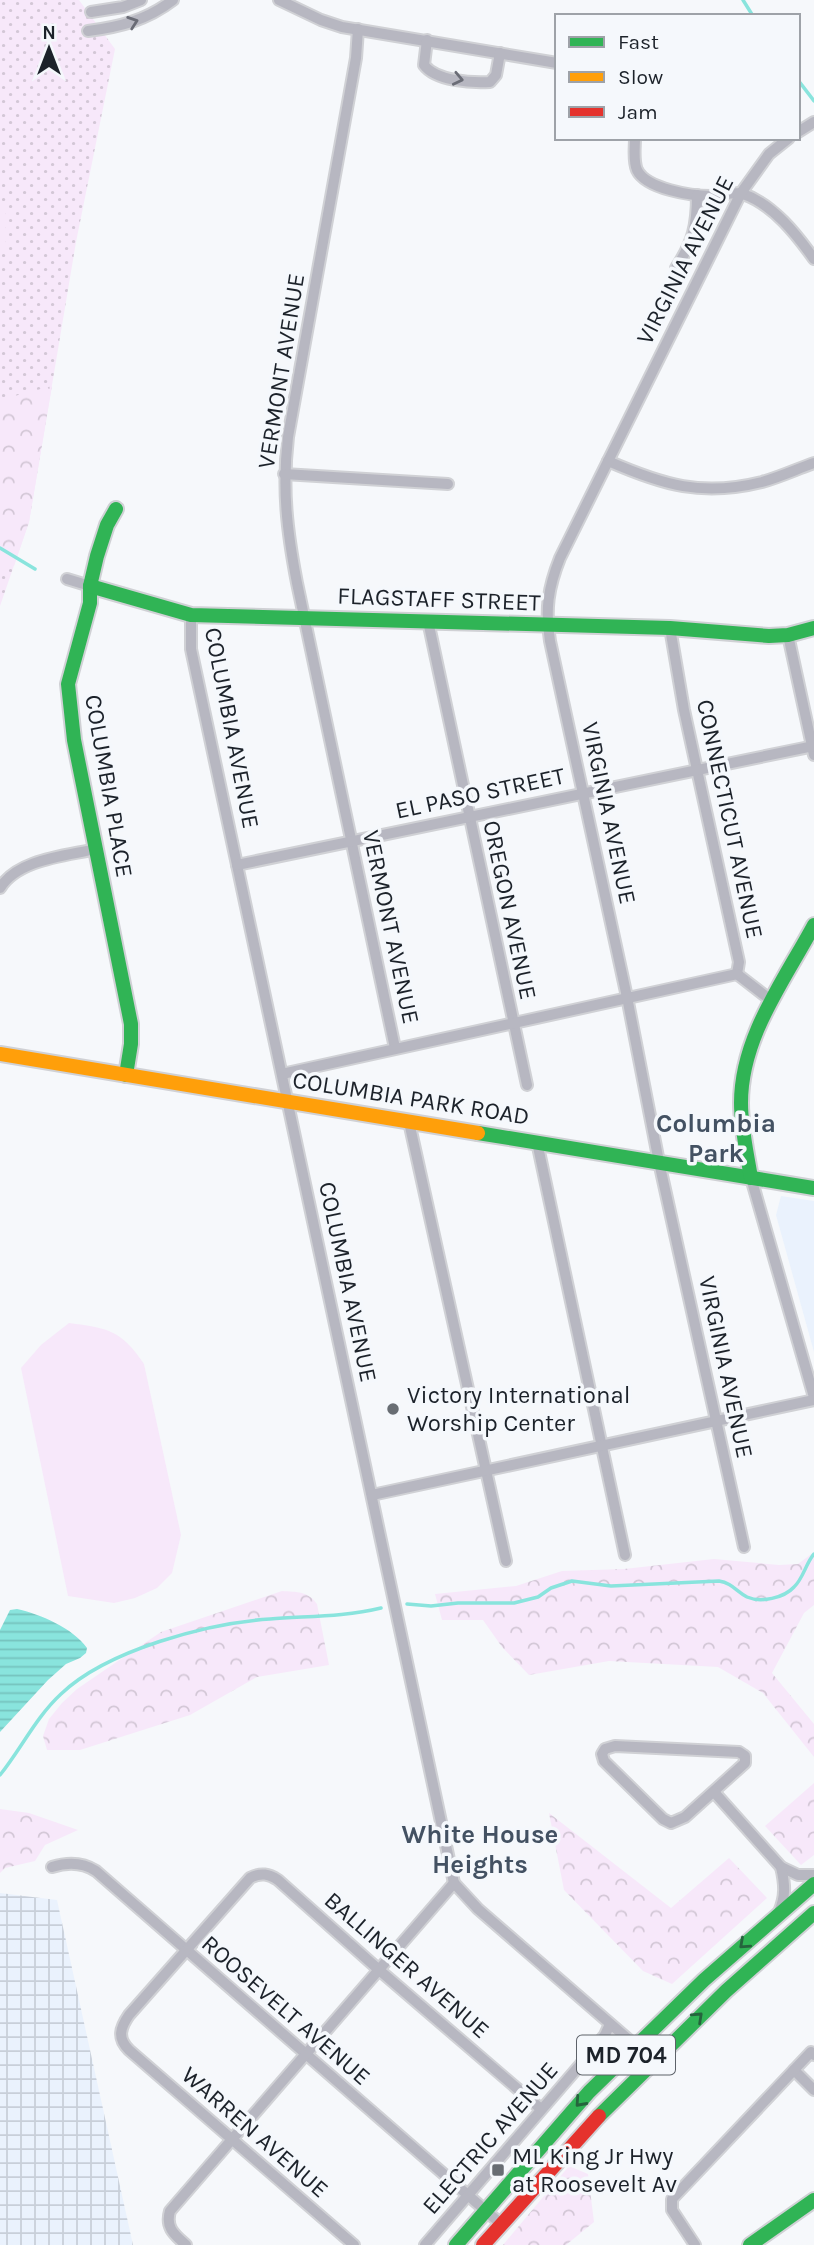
<svg xmlns="http://www.w3.org/2000/svg" width="814" height="2245" viewBox="0 0 814 2245" font-family="Karla,sans-serif">
  <style>
    .built { fill: #eaf2fd }
    .industrial { fill: url(#industrial-grid) }
    .grass { fill: url(#grass-dots) }
    .forest { fill: url(#forest-crowns) }
    .garden { fill: #f7e8fa }
    .water { fill: url(#water-rules) }
    .lines { fill: none; stroke-linecap: round; stroke-linejoin: round }
    .stream { stroke: #89e4dd; stroke-width: 3.5 }
    .street-casing { stroke: #d0d1d5; stroke-width: 14 }
    .fast-casing { stroke: #d0d1d5; stroke-width: 18 }
    .slow-casing { stroke: #d0d1d5; stroke-width: 18 }
    .jam-casing { stroke: #d0d1d5; stroke-width: 18 }
    .street { stroke: #b7b7c1; stroke-width: 10 }
    .fast { stroke: #30b455; stroke-width: 14 }
    .slow { stroke: #ff9f0a; stroke-width: 14 }
    .jam { stroke: #e5322d; stroke-width: 14 }
    .oneway { stroke: #6a6c76 }
    .oneway2 { stroke: #25643d }
    .poi-dot { fill: #686d73; stroke: #f5f8fc; stroke-width: 2.5 }
    .labels { text-anchor: middle; dominant-baseline: central; stroke-width: 7; stroke-linejoin: round; paint-order: stroke }
    .shield { fill: #f5f8fc; stroke: #5d6269; stroke-width: 2 }
    .shield-label { font-size: 23px; font-weight: bold; fill: #1c222a }
    .street-label { font-size: 24px; fill: #1c222a; stroke: #f5f8fc }
    .poi-label { font-size: 24px; fill: #1c222a; stroke: #f5f8fc; text-anchor: start }
    .neighbourhood-label { font-size: 26px; font-weight: bold; fill: #435162; stroke: #f5f8fc }
  </style>
  <defs>
    <pattern id="industrial-grid" width="8" height="8" patternUnits="userSpaceOnUse" patternTransform="scale(1.75)"><rect width="8" height="8" fill="#eaf2fd"/><path d="M0 4h8M4 0v8" fill="none" stroke="#c8cfd9"/></pattern>
    <pattern id="grass-dots" width="8" height="8" patternUnits="userSpaceOnUse" patternTransform="scale(1.75)"><rect width="8" height="8" fill="#f7e8fa"/><path d="M2 2h.1M6 6h.1" fill="none" stroke="#d3c7d6" stroke-width="1.8" stroke-linecap="round"/></pattern>
    <pattern id="forest-crowns" width="20" height="18" patternUnits="userSpaceOnUse" patternTransform="scale(1.75)"><rect width="20" height="18" fill="#f7e8fa"/><path d="M2 6a3 3 0 1 1 6 0M12 15a3 3 0 1 1 6 0" fill="none" stroke="#d3c7d6"/></pattern>
    <pattern id="water-rules" width="6" height="5" patternUnits="userSpaceOnUse" patternTransform="scale(1.75)"><rect width="6" height="5" fill="#89e4dd"/><path d="M0 2.5h6" fill="none" stroke="#76c3be"/></pattern>
  </defs>
  <rect width="100%" height="100%" fill="#f6f8fb"/>
  <polygon class="built" points="781,1196 814,1201 814,1352 776,1215"/>
  <polygon class="industrial" points="0,1893 57,1900 133,2245 0,2245"/>
  <polygon class="grass" points="0,0 79,0 115,49 76,242 29,522 0,606"/>
  <g class="forest">
    <polygon points="52,386 29,522 14,566 0,566 0,397 7,398"/>
    <polygon points="814,1552 814,1605 804,1613 772,1673 814,1724 814,1757 763,1693 718,1667 609,1661 529,1675 502,1647 483,1620 442,1620 435,1594 516,1586 562,1571 624,1569 714,1559 779,1565 798,1564"/>
    <path d="M282,1591c15,1 26,0 35,13l12,61 -72,12 -67,38 -110,35h-33l-4,-14 6,-17 13,-16 15,-14 41,-28 43,-29z"/>
    <polygon points="814,1783 814,1855 801,1865 765,1826"/>
    <polygon points="0,1809 29,1813 78,1830 45,1845 35,1861 5,1868 0,1873"/>
    <polygon points="549,1813 671,1908 729,1858 767,1898 672,1984 643,1971 564,1890"/>
    <polygon points="569,2166 588,2174 594,2222 566,2245 503,2245"/>
  </g>
  <g class="garden">
    <rect x="0" y="208" width="5" height="43"/>
    <path d="M69,1323c39,5 52,7 75,41l37,171 -9,38 -15,15 -22,10 -21,5 -46,-7 -47,-228 20,-23z"/>
  </g>
  <path class="water" d="M17,1609c23,5 56,19 70,39l-1,5 -6,5 -14,6 -18,16 -48,52v-102l10,-20z"/>
  <g class="lines">
    <g class="stream">
      <polyline points="743,0 753,16"/>
      <polyline points="798,80 814,101"/>
      <polyline points="0,548 35,569"/>
      <path d="M407,1604l24,2 27,-3h56l24,-6 13,-9 21,-7 39,5 108,-5c13,2 17,10 28,16 14,6 37,1 47,-10 9,-8 12,-24 20,-33"/>
      <path d="M0,1775c21,-26 36,-58 61,-81 46,-44 147,-71 209,-75 37,-3 74,-2 111,-11"/>
    </g>
    <g class="street-casing">
      <g id="street">
        <polyline points="279,0 321,20 342,27 557,63"/>
        <polyline points="91,12 123,7 141,0"/>
        <path d="M358,29l-2,29 -68,379c-6,52 -1,94 9,146l98,465"/>
        <path d="M88,31c32,-4 59,-11 85,-31"/>
        <path d="M427,40l-3,25c12,16 47,18 66,17l6,-7 4,-22"/>
        <polyline points="798,132 814,122"/>
        <path d="M635,138c0,10 -2,23 2,32 9,19 55,26 74,26 9,0 24,-5 32,-2 30,10 54,41 71,65"/>
        <path d="M676,268c17,-26 21,-42 21,-73"/>
        <path d="M608,461c55,24 94,36 154,21 18,-5 35,-13 52,-19"/>
        <polyline points="284,474 448,484"/>
        <polyline points="67,579 90,586"/>
        <polyline points="191,615 191,649 454,1883 478,1909 636,2046"/>
        <polyline points="428,621 527,1085"/>
        <polyline points="670,628 684,710 739,962 737,974"/>
        <polyline points="788,635 814,755"/>
        <polyline points="237,865 814,746"/>
        <path d="M0,888c18,-29 66,-32 96,-39"/>
        <polyline points="737,974 772,1001"/>
        <polyline points="282,1074 737,974"/>
        <polyline points="409,1122 506,1561"/>
        <polyline points="537,1142 625,1555"/>
        <polyline points="751,1178 814,1397"/>
        <polyline points="372,1495 814,1400"/>
        <path d="M744,1547l-85,-385 -32,-165 -77,-356c-5,-31 -2,-53 10,-83l181,-365 28,-39 20,-16"/>
        <polygon points="615,1746 739,1752 745,1756 745,1763 685,1817 671,1823 663,1819 604,1761 602,1754 605,1749"/>
        <polyline points="714,1792 781,1867 798,1875 814,1875"/>
        <path d="M52,1867c16,-5 30,-5 44,4l405,353"/>
        <path d="M779,1912c7,-16 6,-28 2,-45"/>
        <polyline points="794,2070 814,2090"/>
        <path d="M186,2245c-11,-10 -21,-17 -16,-34l284,-328"/>
        <path d="M354,2245l-225,-195c-12,-12 -9,-22 0,-35l121,-137c11,-6 19,-4 28,2l100,89 163,140"/>
        <polyline points="425,2245 580,2065 605,2035 610,2024"/>
        <polyline points="695,2245 672,2210 672,2199 811,2052 814,2055"/>
      </g>
    </g>
    <g class="fast-casing">
      <g id="fast">
        <polyline points="116,509 107,525 97,556 90,586 90,603 68,684 74,740 131,1024 131,1044 126,1075"/>
        <polyline points="90,586 191,615 670,628 769,636 788,635 814,628"/>
        <polyline points="478,1133 814,1188"/>
        <path d="M751,1178c-4,-25 -10,-50 -10,-75 0,-66 43,-122 73,-178"/>
        <polyline points="599,2116 726,1991 814,1913"/>
        <polyline points="456,2245 589,2092 704,1980 814,1884"/>
        <polyline points="750,2245 814,2200"/>
      </g>
    </g>
    <g class="slow-casing">
      <polyline id="slow" points="0,1054 478,1133"/>
    </g>
    <g class="jam-casing">
      <polyline id="jam" points="483,2245 599,2116"/>
    </g>
    <use href="#street" class="street"/>
    <use href="#fast" class="fast"/>
    <use href="#slow" class="slow"/>
    <use href="#jam" class="jam"/>
  </g>
  <defs><path id="oneway-chevron" d="M-2-3.5L2.5 0L-2 3.5" fill="none" stroke-width="1.6" stroke-linecap="round" stroke-linejoin="round" transform="scale(1.75)"/></defs>
  <g class="oneway">
    <use href="#oneway-chevron" transform="translate(133 22) rotate(-19)"/>
    <use href="#oneway-chevron" transform="translate(458 79) rotate(12)"/>
  </g>
  <g class="oneway2">
    <use href="#oneway-chevron" transform="translate(744 1944) rotate(138)"/>
    <use href="#oneway-chevron" transform="translate(698 2017) rotate(-43)"/>
    <use href="#oneway-chevron" transform="translate(580 2102) rotate(132)"/>
  </g>
  <g class="poi-dot">
    <circle cx="393" cy="1409" r="7"/>
    <rect x="491" y="2163" width="14" height="14" rx="3.5"/>
  </g>
  <g class="labels">
    <rect class="shield" x="577" y="2035.5" width="98" height="39" rx="5"/>
    <g class="shield-label">
      <text x="626" y="2055">MD 704</text>
    </g>
    <g class="street-label">
      <text transform="translate(685 260) rotate(-63)">VIRGINIA AVENUE</text>
      <text transform="translate(281 371) rotate(-81)">VERMONT AVENUE</text>
      <text transform="translate(439 599) rotate(2)">FLAGSTAFF STREET</text>
      <text transform="translate(232 728) rotate(79)">COLUMBIA AVENUE</text>
      <text transform="translate(109 786) rotate(80)">COLUMBIA PLACE</text>
      <text transform="translate(480 793) rotate(-12)">EL PASO STREET</text>
      <text transform="translate(609 813) rotate(78)">VIRGINIA AVENUE</text>
      <text transform="translate(730 819) rotate(78)">CONNECTICUT AVENUE</text>
      <text transform="translate(510 910) rotate(78)">OREGON AVENUE</text>
      <text transform="translate(391 927) rotate(78)">VERMONT AVENUE</text>
      <text transform="translate(411 1098) rotate(9)">COLUMBIA PARK ROAD</text>
      <text transform="translate(348 1282) rotate(78)">COLUMBIA AVENUE</text>
      <text transform="translate(726 1367) rotate(78)">VIRGINIA AVENUE</text>
      <text transform="translate(407 1965) rotate(41)">BALLINGER AVENUE</text>
      <text transform="translate(286 2010) rotate(41)">ROOSEVELT AVENUE</text>
      <text transform="translate(255 2132) rotate(41)">WARREN AVENUE</text>
      <text transform="translate(490 2138) rotate(-49)">ELECTRIC AVENUE</text>
    </g>
    <g class="poi-label">
      <text x="407" y="1395">Victory International<tspan x="407" dy="28">Worship Center</tspan></text>
      <text x="512" y="2156">ML King Jr Hwy<tspan x="512" dy="28">at Roosevelt Av</tspan></text>
    </g>
    <g class="neighbourhood-label">
      <text x="716" y="1123">Columbia<tspan x="716" dy="30">Park</tspan></text>
      <text x="480" y="1834">White House<tspan x="480" dy="30">Heights</tspan></text>
    </g>
  </g>
  <rect x="555" y="14" width="245" height="126" fill="#f5f8fc" stroke="#9ea2a8" stroke-width="2"/>
  <rect x="569" y="37" width="35" height="10" fill="#30b455" stroke="#9ea2a8" stroke-width="2"/>
  <text x="618" y="49" font-size="21" fill="#1c222a">Fast</text>
  <rect x="569" y="72" width="35" height="10" fill="#ff9f0a" stroke="#9ea2a8" stroke-width="2"/>
  <text x="618" y="84" font-size="21" fill="#1c222a">Slow</text>
  <rect x="569" y="107" width="35" height="10" fill="#e5322d" stroke="#9ea2a8" stroke-width="2"/>
  <text x="618" y="119" font-size="21" fill="#1c222a">Jam</text>
  <g transform="translate(49 49)" stroke="#f5f8fc" stroke-width="5" paint-order="stroke">
  <path d="M0-5L12 26L0 18L-12 26Z" fill="#1c222a"/>
  <text y="-10" font-size="19" font-weight="bold" text-anchor="middle" fill="#1c222a">N</text>
  </g>
</svg>
